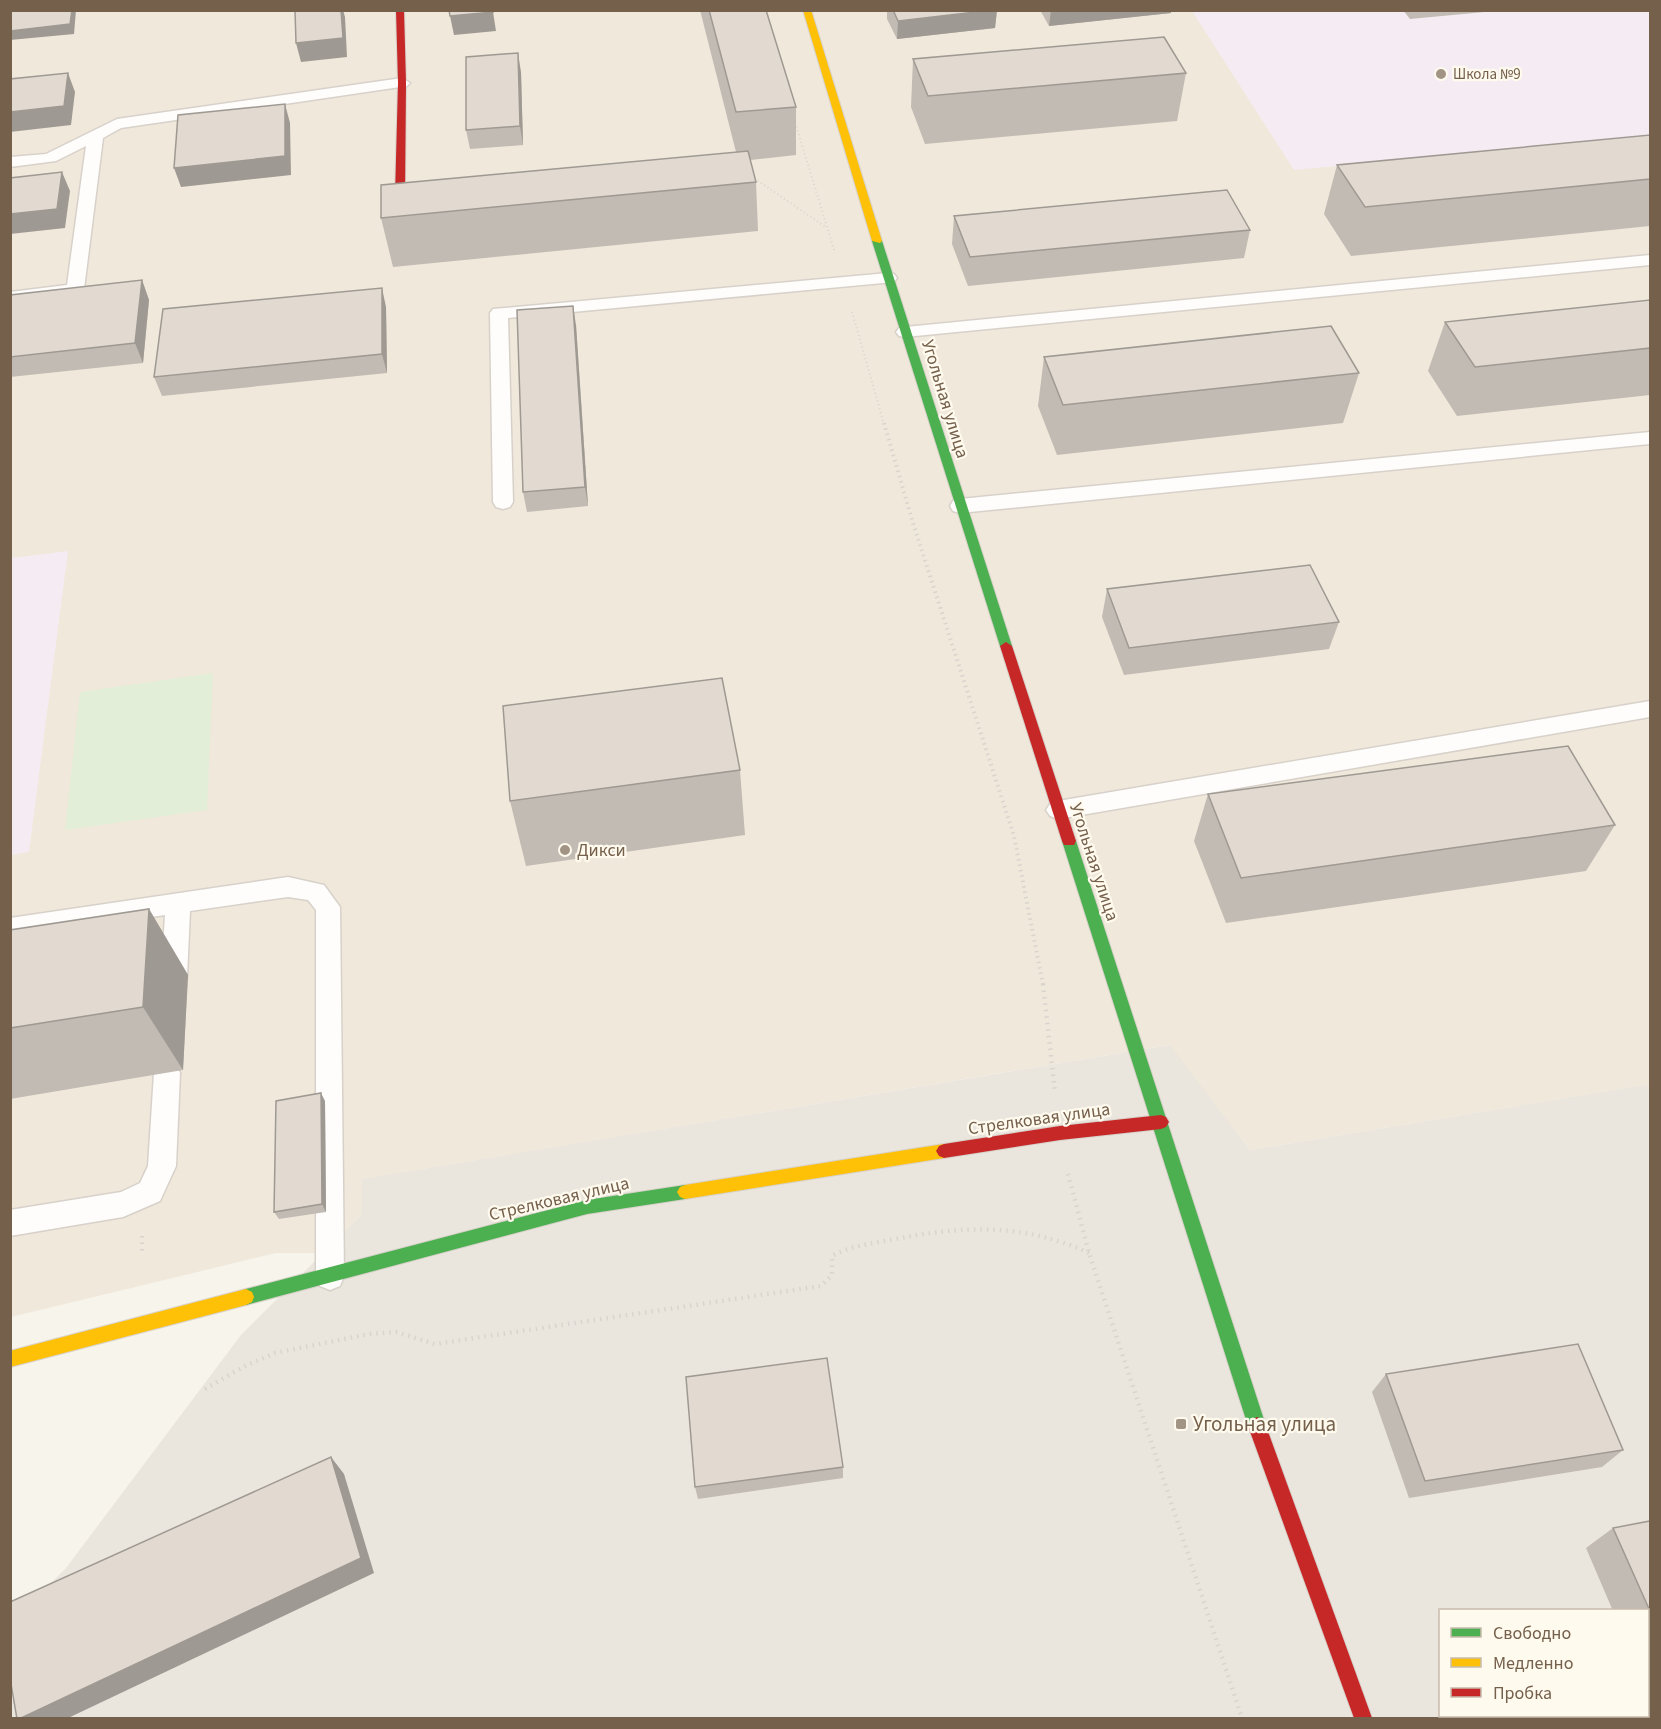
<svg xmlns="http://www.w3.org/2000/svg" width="1661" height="1729" viewBox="0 0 1661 1729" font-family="'Source Sans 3',sans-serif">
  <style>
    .residential { fill: #f0e8da }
    .industrial { fill: #eae5dd; fill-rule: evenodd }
    .education { fill: #f5ebf3 }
    .green { fill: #e2eed7 }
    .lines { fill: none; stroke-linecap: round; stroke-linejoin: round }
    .lane-casing { stroke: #d7d1ca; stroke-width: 3 }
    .fast-casing { stroke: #d7d1ca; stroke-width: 2 }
    .slow-casing { stroke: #d7d1ca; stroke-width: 2 }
    .jam-casing { stroke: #d7d1ca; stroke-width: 2 }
    .path-far2 { stroke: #dad4cf; stroke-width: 2; stroke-dasharray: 1 3; stroke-linecap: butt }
    .path-far1 { stroke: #dad4cf; stroke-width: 4; stroke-dasharray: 1.5 4; stroke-linecap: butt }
    .path { stroke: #dad4cf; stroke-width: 4.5; stroke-dasharray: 1.5 5; stroke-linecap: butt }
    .lane { fill: #fefdfc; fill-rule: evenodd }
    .fast { fill: #4caf50; fill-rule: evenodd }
    .slow { fill: #ffc107; fill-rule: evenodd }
    .jam { fill: #c62828; fill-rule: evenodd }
    .wall { fill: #c2bbb4 }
    .shaded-wall { fill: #9e9992 }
    .building { fill: #e2dad1; stroke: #9e9992; stroke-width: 1.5 }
    .poi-dot { fill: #a29484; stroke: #fffaee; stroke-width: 2 }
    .labels { text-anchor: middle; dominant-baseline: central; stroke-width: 4.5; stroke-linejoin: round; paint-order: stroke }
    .far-poi-label { font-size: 15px; fill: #75604c; stroke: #fffaee; text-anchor: start }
    .street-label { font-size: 18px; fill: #75604c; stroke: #fffaee }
    .poi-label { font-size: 18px; fill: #75604c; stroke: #fffaee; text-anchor: start }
    .near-poi-label { font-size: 21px; fill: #75604c; stroke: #fffaee; text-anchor: start }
  </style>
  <rect width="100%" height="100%" fill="#f7f4ec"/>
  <polygon class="residential" points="10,11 1650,11 1650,1084 1250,1150 1169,1045 363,1179 361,1215 323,1253 276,1253 11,1317"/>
  <path class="industrial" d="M1170,1045l80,105 400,-66v634h-1639v-95l55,-55 175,-233 120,-120 1,-36zM1440,1610h208v106h-208z"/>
  <g class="education">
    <polygon points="1192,11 1650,11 1650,137 1294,170"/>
    <polygon points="68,551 29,852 11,855 11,558"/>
  </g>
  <polygon class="green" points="213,673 207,810 65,830 80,692"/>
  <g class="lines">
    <g class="lane-casing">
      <g id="lane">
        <polygon points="402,78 410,83 407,86 121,128 103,138 84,289 81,293 75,294 10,302 10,292 67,285 86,146 56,161 10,167 10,157 46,154 117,119"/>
        <polygon points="1650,255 1650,265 905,337 899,336 896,332 899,328 905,327"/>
        <polygon points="888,273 894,274 897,278 894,282 508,318 513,502 510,507 503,509 496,507 493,502 490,313 493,309"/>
        <polygon points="1650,432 1650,444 960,513 953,511 950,506 953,501 960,499"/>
        <polygon points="1650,701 1650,717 1058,819 1050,816 1046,810 1050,804 1058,801"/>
        <polygon points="288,877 324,885 340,907 344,1276 340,1286 330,1290 320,1286 316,1276 316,910 308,900 288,897 190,911 187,977 183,984 174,988 165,984 161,977 165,915 10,938 10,918"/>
        <polygon points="167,1061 176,1065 180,1073 176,1166 160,1201 123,1217 10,1236 10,1210 121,1192 140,1183 148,1166 154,1073 158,1065"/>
      </g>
    </g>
    <g class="fast-casing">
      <g id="fast">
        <polygon points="877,238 882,241 1012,646 1010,649 1006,650 1000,646 872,241"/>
        <polygon points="1069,836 1074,837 1076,841 1266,1426 1263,1432 1257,1435 1251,1432 1248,1426 1062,841 1064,837"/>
        <polygon points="685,1185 690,1187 693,1192 690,1197 685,1199 587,1214 246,1305 240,1302 238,1297 240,1292 246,1289 587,1200"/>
      </g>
    </g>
    <g class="slow-casing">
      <g id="slow">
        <polygon points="803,10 811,10 882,241 880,243 872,241"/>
        <polygon points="944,1144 949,1146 952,1151 949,1156 944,1158 685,1199 680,1197 677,1192 680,1187 685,1185"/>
        <polygon points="246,1289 252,1292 254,1297 252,1302 246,1305 10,1367 10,1351"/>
      </g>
    </g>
    <g class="jam-casing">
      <g id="jam">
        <polygon points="396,10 404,10 406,83 405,196 400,199 395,196 398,83"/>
        <polygon points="1006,642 1012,646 1076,841 1074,845 1064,845 1062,841 1000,646"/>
        <polygon points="1161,1115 1166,1117 1169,1122 1166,1127 1161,1129 1060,1140 944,1158 939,1156 936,1151 939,1146 944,1144 1060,1126"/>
        <polygon points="1257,1417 1263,1420 1266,1426 1372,1718 1354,1718 1248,1426 1251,1420"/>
      </g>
    </g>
    <g class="path-far2">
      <polyline points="794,119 835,253"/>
      <polyline points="751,176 827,228"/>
      <polyline points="852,312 884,424"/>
    </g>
    <polyline class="path-far1" points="884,423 912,520 1014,836 1043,985"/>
    <g class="path">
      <polyline points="1043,984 1055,1092"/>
      <polyline points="1068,1174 1089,1253 1242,1718"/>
      <polyline points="142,1236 142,1253"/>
      <path d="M205,1389l40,-23 30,-13 94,-19 27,-2 39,12 386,-58 11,-11v-19c18,-10 38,-12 58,-16 71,-14 131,-18 199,13"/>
    </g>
    <use href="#lane" class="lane"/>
    <use href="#fast" class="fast"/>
    <use href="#slow" class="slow"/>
    <use href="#jam" class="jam"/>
  </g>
  <g class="wall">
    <polygon points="700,10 766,10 796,107 796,155 750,160 756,182 758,231 393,267 381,218 736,152"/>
    <polygon points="887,10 997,10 995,28 897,39 887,19"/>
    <polygon points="1040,10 1171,10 1171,13 1049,26"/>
    <polygon points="1403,10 1506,10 1410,19"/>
    <polygon points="913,59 1186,73 1177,121 925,144 911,107"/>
    <polygon points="521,72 523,145 470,149 466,130"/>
    <polygon points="1650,135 1650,226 1351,256 1324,214 1337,165"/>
    <polygon points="954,216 1250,230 1244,258 968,286 952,244"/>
    <polygon points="142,280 149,300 143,363 10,377 10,295"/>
    <polygon points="1650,300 1650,395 1457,416 1428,371 1445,322"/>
    <polygon points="386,307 387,373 162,396 154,377"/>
    <polygon points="576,325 588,506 527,512 523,492"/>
    <polygon points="1044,357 1359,373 1343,423 1057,455 1038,406"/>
    <polygon points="1107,589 1339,622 1329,649 1124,675 1102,617"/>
    <polygon points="740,770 745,835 526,866 510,801"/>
    <polygon points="1208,794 1615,825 1586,871 1226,923 1194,841"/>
    <polygon points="149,909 188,975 183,1070 10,1099 10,930"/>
    <polygon points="325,1101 326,1212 279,1219 274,1212"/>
    <polygon points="1386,1374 1623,1450 1602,1467 1409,1498 1372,1392"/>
    <polygon points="843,1467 843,1478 698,1499 695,1487"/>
    <polygon points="1650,1521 1650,1697 1647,1690 1647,1611 1613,1611 1586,1548 1613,1528"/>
  </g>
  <g class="shaded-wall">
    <polygon points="72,10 76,10 74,34 10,40 10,31"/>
    <polygon points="341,10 343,10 345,17 347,57 301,62 296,43"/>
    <polygon points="997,10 995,28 897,39 898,21"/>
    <polygon points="1051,10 1171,10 1171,13 1049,26"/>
    <polygon points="493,12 496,31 454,35 450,16"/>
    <polygon points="518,53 521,72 523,145 520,126"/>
    <polygon points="68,73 75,92 71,125 10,132 10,112"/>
    <polygon points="285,104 290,123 291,175 181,187 174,168"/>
    <polygon points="62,172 70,191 65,228 10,234 10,214"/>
    <polygon points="142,280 149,300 143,363 135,343"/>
    <polygon points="382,288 386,307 387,373 382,354"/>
    <polygon points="573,306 576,325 588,506 585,487"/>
    <polygon points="149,909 188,975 183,1070 143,1007"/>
    <polygon points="321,1093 325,1101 326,1212 322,1204"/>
    <polygon points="331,1457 344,1474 374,1573 66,1719 19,1719"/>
  </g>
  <g class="building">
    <polygon points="10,10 72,10 70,24 10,31"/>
    <polygon points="295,10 341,10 343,38 296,43"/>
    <polygon points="449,10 492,10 493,12 450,16"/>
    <polygon points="709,10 766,10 796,107 736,112"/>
    <polygon points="893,10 993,10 898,21"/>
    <polygon points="1164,37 1186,73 928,96 913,59"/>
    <polygon points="518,53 520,126 466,130 466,57"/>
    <polygon points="68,73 64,106 10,112 10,79"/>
    <polygon points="285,104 285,156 174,168 178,115"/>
    <polygon points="1650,135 1650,179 1365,207 1337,165"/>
    <polygon points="748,151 756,182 381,218 381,185"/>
    <polygon points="62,172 57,209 10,214 10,178"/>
    <polygon points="1227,190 1250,230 970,257 954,216"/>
    <polygon points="142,280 135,343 10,357 10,295"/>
    <polygon points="382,288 382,354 154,377 163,309"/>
    <polygon points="1650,300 1650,348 1475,367 1445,322"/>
    <polygon points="573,306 585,487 523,492 517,310"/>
    <polygon points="1331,326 1359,373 1063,405 1044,357"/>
    <polygon points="1310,565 1339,622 1129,648 1107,589"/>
    <polygon points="722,678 740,770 510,801 503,706"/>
    <polygon points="1568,746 1615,825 1241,878 1208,794"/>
    <polygon points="149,909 143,1007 10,1028 10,930"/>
    <polygon points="321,1093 322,1204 274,1212 276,1101"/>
    <polygon points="1578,1344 1623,1450 1425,1481 1386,1374"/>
    <polygon points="827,1358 843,1467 695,1487 686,1377"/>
    <polygon points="331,1457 361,1558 19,1719 17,1719 10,1678 10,1602"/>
    <polygon points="1650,1521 1650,1611 1613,1528"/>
  </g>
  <g class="poi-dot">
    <circle cx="1441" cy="74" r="6"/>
    <circle cx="565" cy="850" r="6"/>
    <rect x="1175" y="1418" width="12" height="12" rx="3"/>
  </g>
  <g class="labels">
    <g class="far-poi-label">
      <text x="1453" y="74">Школа №9</text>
    </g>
    <g class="street-label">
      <text transform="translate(945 399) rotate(73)">Угольная улица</text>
      <text transform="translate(1094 862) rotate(72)">Угольная улица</text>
      <text transform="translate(1039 1119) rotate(-8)">Стрелковая улица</text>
      <text transform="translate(559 1199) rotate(-13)">Стрелковая улица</text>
    </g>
    <g class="poi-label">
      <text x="577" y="850">Дикси</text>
    </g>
    <g class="near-poi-label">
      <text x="1193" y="1424">Угольная улица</text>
    </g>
  </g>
  <rect width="1661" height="1729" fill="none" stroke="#75604c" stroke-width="24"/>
  <rect x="1439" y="1609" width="210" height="108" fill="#fffaee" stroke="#c8bcad" stroke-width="1.5"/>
  <rect x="1451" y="1628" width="30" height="9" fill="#4caf50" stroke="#c8bcad" stroke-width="1.5"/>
  <text x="1493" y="1639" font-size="18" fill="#75604c">Свободно</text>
  <rect x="1451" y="1658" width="30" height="9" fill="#ffc107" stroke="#c8bcad" stroke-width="1.5"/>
  <text x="1493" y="1669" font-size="18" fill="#75604c">Медленно</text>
  <rect x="1451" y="1688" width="30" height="9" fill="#c62828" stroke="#c8bcad" stroke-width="1.5"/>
  <text x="1493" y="1699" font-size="18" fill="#75604c">Пробка</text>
</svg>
